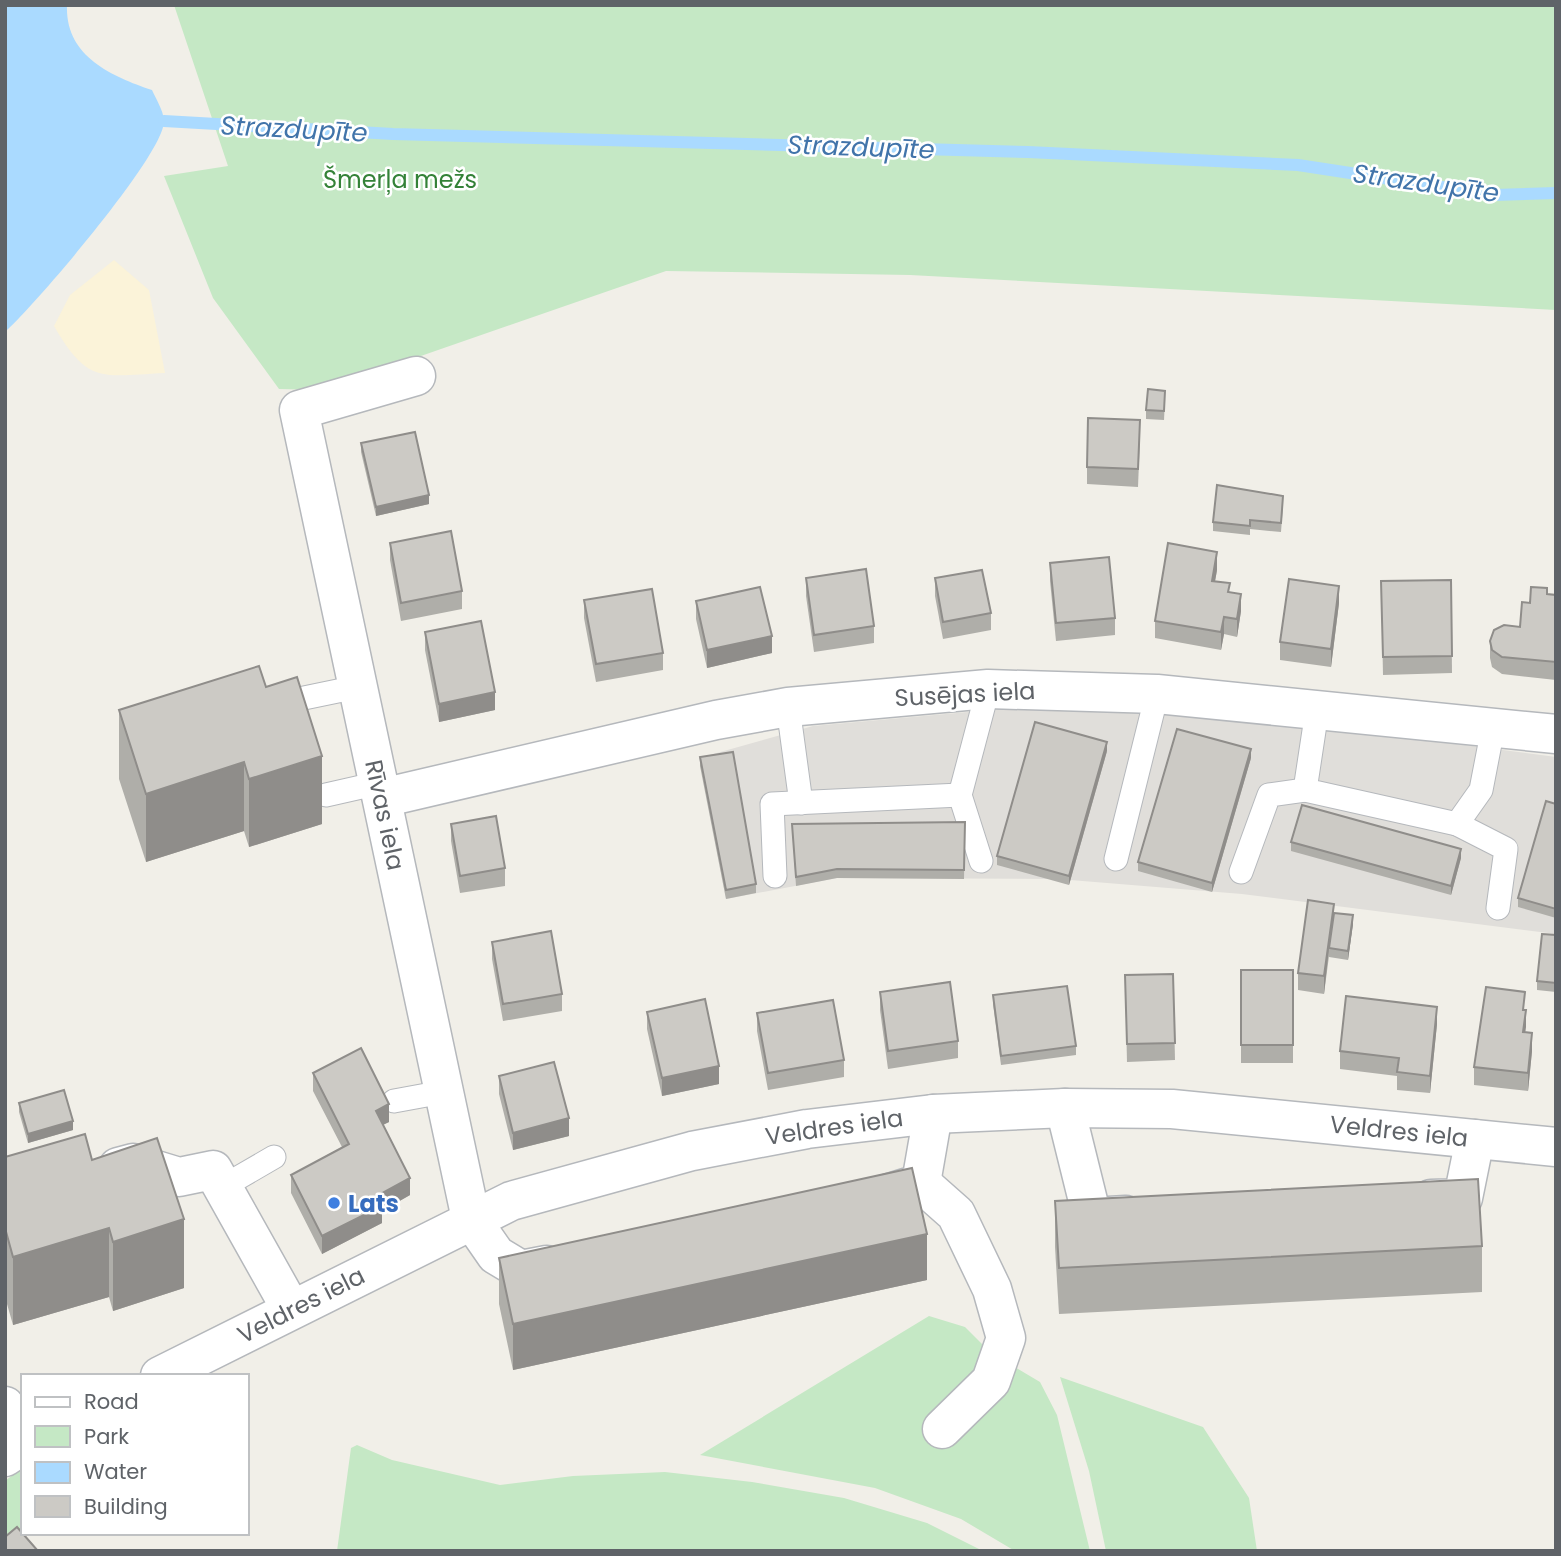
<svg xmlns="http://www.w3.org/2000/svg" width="1561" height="1556" viewBox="0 0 1561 1556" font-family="Poppins,sans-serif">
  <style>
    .industrial { fill: #e0deda }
    .green { fill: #c5e8c5 }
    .sand { fill: #fbf3d9 }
    .water { fill: #aadaff }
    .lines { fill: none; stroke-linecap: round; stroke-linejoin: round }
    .stream { stroke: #aadaff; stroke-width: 12 }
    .service-casing { stroke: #b5b8bc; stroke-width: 25 }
    .minor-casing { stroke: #b5b8bc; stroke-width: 41 }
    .service { stroke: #fff; stroke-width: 23 }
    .minor { stroke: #fff; stroke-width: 38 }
    .wall { fill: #afaea9 }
    .shaded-wall { fill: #8f8d8a }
    .building { fill: #cccac5; stroke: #8f8d8a; stroke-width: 2 }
    .shop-dot { fill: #3f7fe0; stroke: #fff; stroke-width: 2.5 }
    .labels { text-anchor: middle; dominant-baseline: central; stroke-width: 5; stroke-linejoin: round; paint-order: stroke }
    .park-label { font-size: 24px; fill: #348238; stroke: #fff }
    .street-label { font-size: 24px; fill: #5f6368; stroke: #fff }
    .shop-label { font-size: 24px; font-weight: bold; fill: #366cbe; stroke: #fff; text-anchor: start }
    .water-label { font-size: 26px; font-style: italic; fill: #4174aa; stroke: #fff }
  </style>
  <rect width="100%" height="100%" fill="#f1efe8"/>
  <polygon class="industrial" points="1012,708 1170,712 1358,731 1556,757 1556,934 1242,894 1058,879 837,878 726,899 699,758 813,726"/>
  <g class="green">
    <polygon points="174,5 1556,5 1556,310 910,275 666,271 323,390 279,389 213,298 164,176 228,166"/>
    <polygon points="929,1316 965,1327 991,1353 1040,1382 1057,1415 1090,1551 1015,1551 961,1519 875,1488 700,1455"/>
    <polygon points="1060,1377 1203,1427 1249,1498 1257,1551 1106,1551 1089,1471"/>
    <polygon points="357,1445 392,1460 500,1485 573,1476 665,1472 752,1482 844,1498 927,1523 983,1551 337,1551 351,1448"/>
    <polygon points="23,1467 23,1531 5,1546 5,1481"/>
  </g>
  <path class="sand" d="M114,260l35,30 16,83c-63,3 -77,12 -111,-47l16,-31z"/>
  <path class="water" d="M5,5h62c-2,51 44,71 85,85 4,9 11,20 12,30 3,32 -130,186 -159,212z"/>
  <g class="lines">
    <polyline class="stream" points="164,121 393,134 1028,152 1298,165 1494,195 1556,193"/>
    <g class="service-casing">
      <g id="service">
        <polyline points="275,704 357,687"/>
        <polyline points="788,707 801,803"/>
        <polyline points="1317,711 1305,790 1457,824 1481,790 1493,728"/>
        <polyline points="326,795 379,783"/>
        <polyline points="1457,824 1506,849 1498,908"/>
        <polyline points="1116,859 1157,694"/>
        <polyline points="981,861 960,795 988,689"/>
        <polyline points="1241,872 1269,795 1305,790"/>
        <polyline points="775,876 772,804 960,795"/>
        <polyline points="394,1101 443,1092"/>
        <polyline points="224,1186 274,1157"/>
      </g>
    </g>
    <g class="minor-casing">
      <g id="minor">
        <polyline points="416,376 299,410 471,1219 496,1255 521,1270 547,1265"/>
        <polyline points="382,798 716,720 788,707 988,689 1157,694 1556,734"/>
        <polyline points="1065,1108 1092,1217 1126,1215"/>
        <polyline points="118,1167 133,1163 179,1177 213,1170 291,1309"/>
        <polyline points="921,1183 956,1214 992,1289 1006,1338 991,1381 942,1429"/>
        <polyline points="1431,1199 1463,1198 1475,1139"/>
        <polyline points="867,1200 921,1183 933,1114"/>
        <polyline points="160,1376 511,1201 692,1151 807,1129 933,1114 1065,1108 1172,1109 1556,1147"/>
        <polyline points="5,1406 23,1431"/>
        <polyline points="5,1457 23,1445"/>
      </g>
    </g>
    <use href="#service" class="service"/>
    <use href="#minor" class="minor"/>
  </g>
  <g class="wall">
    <polygon points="1165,399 1164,420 1146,419 1146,410"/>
    <polygon points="1140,437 1138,487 1087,484 1087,467"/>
    <polygon points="361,443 429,504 376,516 361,452"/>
    <polygon points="1283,505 1281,532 1250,529 1250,535 1213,531 1213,522"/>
    <polygon points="390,543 462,591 462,609 401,621 390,560"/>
    <polygon points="1050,563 1115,618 1115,635 1056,641 1050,581"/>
    <polygon points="1217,570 1215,581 1230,592 1241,611 1237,637 1224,634 1221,650 1155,638 1155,621"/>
    <polygon points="806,578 874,626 874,643 814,652 806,596"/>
    <polygon points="935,578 991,613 991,630 943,639 935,596"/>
    <polygon points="1451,580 1452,673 1383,675 1381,581"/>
    <polygon points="1547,594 1556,595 1556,680 1502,674 1492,667 1490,658 1490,641 1520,627 1530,603"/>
    <polygon points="584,600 663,653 663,670 596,682 584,618"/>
    <polygon points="696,601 772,653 707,668 696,619"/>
    <polygon points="1339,603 1331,667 1280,660 1280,642"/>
    <polygon points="425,632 495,710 439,722 425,650"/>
    <polygon points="266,687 322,824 249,847 244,831 146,862 119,779 119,710"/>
    <polygon points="1107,751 1069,885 997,865 997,856"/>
    <polygon points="700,757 756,884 756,893 726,899 700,766"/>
    <polygon points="1251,758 1212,892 1138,871 1138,862"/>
    <polygon points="1556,804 1556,918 1518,907 1518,898"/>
    <polygon points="965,822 964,879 837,878 796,886 792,824"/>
    <polygon points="451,824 505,868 505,886 460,893 451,841"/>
    <polygon points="1291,842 1461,858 1451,895 1291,851"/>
    <polygon points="1334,913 1353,924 1348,960 1329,957 1329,956 1324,994 1298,990 1298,973"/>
    <polygon points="1556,935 1556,992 1537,990 1537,981"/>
    <polygon points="492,942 562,994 562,1011 503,1021 492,959"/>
    <rect x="1241" y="970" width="52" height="93"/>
    <polygon points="1173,974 1175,1060 1127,1062 1125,975"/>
    <polygon points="880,992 958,1041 958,1058 888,1069 880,1010"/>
    <polygon points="993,995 1076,1046 1076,1055 1001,1065 993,1004"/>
    <polygon points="1525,1010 1525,1032 1532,1051 1528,1091 1474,1085 1474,1067"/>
    <polygon points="647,1012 719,1084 662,1096 647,1029"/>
    <polygon points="757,1013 844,1060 844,1077 768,1090 757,1031"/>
    <polygon points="1437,1024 1430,1093 1397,1090 1397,1076 1340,1069 1340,1051"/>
    <polygon points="313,1073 389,1122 383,1125 410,1195 382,1211 382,1223 322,1254 291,1193 291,1175 342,1147 313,1091"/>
    <polygon points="499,1076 569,1136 513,1150 499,1094"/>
    <polygon points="19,1103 73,1130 28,1143 19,1112"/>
    <polygon points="5,1157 92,1160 184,1288 113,1311 109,1297 13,1325 5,1297"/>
    <polygon points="1055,1201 1482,1246 1482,1292 1059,1314 1055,1247"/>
    <polygon points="499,1258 927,1280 513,1370 499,1304"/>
  </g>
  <g class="shaded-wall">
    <polygon points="429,495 429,504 376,516 376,507"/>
    <polygon points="1217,552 1217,570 1212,598 1212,581"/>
    <polygon points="1339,586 1339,603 1331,667 1331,649"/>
    <polygon points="1241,594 1241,611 1237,637 1237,619"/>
    <polygon points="1224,617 1224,634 1221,650 1221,632"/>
    <polygon points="772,636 772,653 707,668 707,650"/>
    <polygon points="495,692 495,710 439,722 439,704"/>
    <polygon points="1107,742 1107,751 1069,885 1069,876"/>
    <polygon points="1251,749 1251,758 1212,892 1212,883"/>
    <polygon points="322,756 322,824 249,847 249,779"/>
    <polygon points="244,762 244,831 146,862 146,794"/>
    <polygon points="1461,849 1461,858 1451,895 1451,886"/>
    <polygon points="1334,904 1334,922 1329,948 1324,994 1324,976"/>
    <polygon points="1353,915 1353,924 1348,960 1348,951"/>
    <polygon points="1437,1007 1437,1024 1430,1093 1430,1076"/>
    <polygon points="1526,1010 1526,1027 1523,1050 1523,1032"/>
    <polygon points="1532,1033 1532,1051 1528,1091 1528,1073"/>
    <polygon points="719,1066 719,1084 662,1096 662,1078"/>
    <polygon points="389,1104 389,1122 376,1128 376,1111"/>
    <polygon points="569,1118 569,1136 513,1150 513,1133"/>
    <polygon points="73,1121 73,1130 28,1143 28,1134"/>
    <polygon points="410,1178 410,1195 382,1211 382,1223 322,1254 322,1236 377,1196"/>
    <polygon points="184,1219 184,1288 113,1311 113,1242"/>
    <polygon points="109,1228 109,1297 13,1325 13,1257"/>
    <polygon points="927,1234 927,1280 513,1370 513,1324"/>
  </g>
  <g class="building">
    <polygon points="1148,389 1165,391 1164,411 1146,410"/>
    <polygon points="1088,418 1140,420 1138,469 1087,467"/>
    <polygon points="415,432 429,495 376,507 361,443"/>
    <polygon points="1217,485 1283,496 1281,523 1250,520 1250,526 1213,522"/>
    <polygon points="451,531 462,591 401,603 390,543"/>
    <polygon points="1168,543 1217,552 1212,581 1230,583 1228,592 1241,594 1237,619 1224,617 1221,632 1155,621"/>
    <polygon points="1109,557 1115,618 1056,623 1050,563"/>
    <polygon points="866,569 874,626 814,635 806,578"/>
    <polygon points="982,570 991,613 943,622 935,578"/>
    <polygon points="1289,579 1339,586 1331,649 1280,642"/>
    <polygon points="1451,580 1452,656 1383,657 1381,581"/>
    <polygon points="760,587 772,636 707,650 696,601"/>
    <polygon points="1531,587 1547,588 1547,594 1556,595 1556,662 1502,657 1492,650 1490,641 1494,630 1504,625 1520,627 1522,602 1530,603"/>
    <polygon points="652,589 663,653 596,664 584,600"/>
    <polygon points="481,621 495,692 439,704 425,632"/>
    <polygon points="259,666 266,687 297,677 322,756 249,779 244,762 146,794 119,710"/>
    <polygon points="1035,722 1107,742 1069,876 997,856"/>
    <polygon points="1177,729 1251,749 1212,883 1138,862"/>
    <polygon points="733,752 756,884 726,890 700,757"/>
    <polygon points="1546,801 1556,804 1556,909 1518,898"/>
    <polygon points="1302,805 1461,849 1451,886 1291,842"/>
    <polygon points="496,816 505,868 460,876 451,824"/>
    <polygon points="965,822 964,870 837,869 796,877 792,824"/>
    <polygon points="1308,900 1334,904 1324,976 1298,973"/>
    <polygon points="1334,913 1353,915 1348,951 1329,948"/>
    <polygon points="551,931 562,994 503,1004 492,942"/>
    <polygon points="1542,934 1556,935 1556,983 1537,981"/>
    <rect x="1241" y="970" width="52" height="75"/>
    <polygon points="1173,974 1175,1043 1127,1044 1125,975"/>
    <polygon points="950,982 958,1041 888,1051 880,992"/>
    <polygon points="1067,986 1076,1046 1001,1056 993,995"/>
    <polygon points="1486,987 1525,992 1523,1010 1526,1010 1523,1032 1532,1033 1528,1073 1474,1067"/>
    <polygon points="1346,996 1437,1007 1430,1076 1397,1072 1399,1058 1340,1051"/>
    <polygon points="705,999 719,1066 662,1078 647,1012"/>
    <polygon points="833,1000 844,1060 768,1073 757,1013"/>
    <polygon points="361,1048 389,1104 376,1111 410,1178 377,1196 382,1206 322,1236 291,1175 349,1144 313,1073"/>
    <polygon points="554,1062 569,1118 513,1133 499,1076"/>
    <polygon points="64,1090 73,1121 28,1134 19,1103"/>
    <polygon points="85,1134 92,1160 157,1138 184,1219 113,1242 109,1228 13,1257 5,1228 5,1157"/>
    <polygon points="912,1168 927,1234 513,1324 499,1258"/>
    <polygon points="1478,1179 1482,1246 1059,1268 1055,1201"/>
    <polygon points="17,1527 38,1551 5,1551 5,1537"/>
  </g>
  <circle class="shop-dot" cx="334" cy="1203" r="7"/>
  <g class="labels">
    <g class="park-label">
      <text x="400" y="179">Šmerļa mežs</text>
    </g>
    <g class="street-label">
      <text transform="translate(965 694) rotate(-3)">Susējas iela</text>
      <text transform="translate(385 815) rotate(78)">Rīvas iela</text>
      <text transform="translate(834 1127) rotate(-8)">Veldres iela</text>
      <text transform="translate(1399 1131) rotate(6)">Veldres iela</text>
      <text transform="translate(301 1305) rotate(-27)">Veldres iela</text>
    </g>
    <g class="shop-label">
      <text x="348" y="1203">Lats</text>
    </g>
    <g class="water-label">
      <text transform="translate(294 129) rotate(3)">Strazdupīte</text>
      <text transform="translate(861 147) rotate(2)">Strazdupīte</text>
      <text transform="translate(1426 183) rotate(8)">Strazdupīte</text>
    </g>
  </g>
  <rect width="1561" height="1556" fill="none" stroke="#5f6368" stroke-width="14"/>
  <rect x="21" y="1374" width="228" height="161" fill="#ffffff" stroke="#bfc1c3" stroke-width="2"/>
  <rect x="35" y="1397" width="35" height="10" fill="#ffffff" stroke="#bfc1c3" stroke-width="2"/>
  <text x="84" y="1409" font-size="21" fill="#5f6368">Road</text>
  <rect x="35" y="1426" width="35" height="21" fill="#c5e8c5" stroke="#bfc1c3" stroke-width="2"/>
  <text x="84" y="1444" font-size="21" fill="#5f6368">Park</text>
  <rect x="35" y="1462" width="35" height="21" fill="#aadaff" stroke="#bfc1c3" stroke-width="2"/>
  <text x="84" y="1479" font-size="21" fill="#5f6368">Water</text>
  <rect x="35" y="1496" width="35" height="21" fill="#cccac5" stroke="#bfc1c3" stroke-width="2"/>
  <text x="84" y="1514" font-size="21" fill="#5f6368">Building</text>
</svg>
